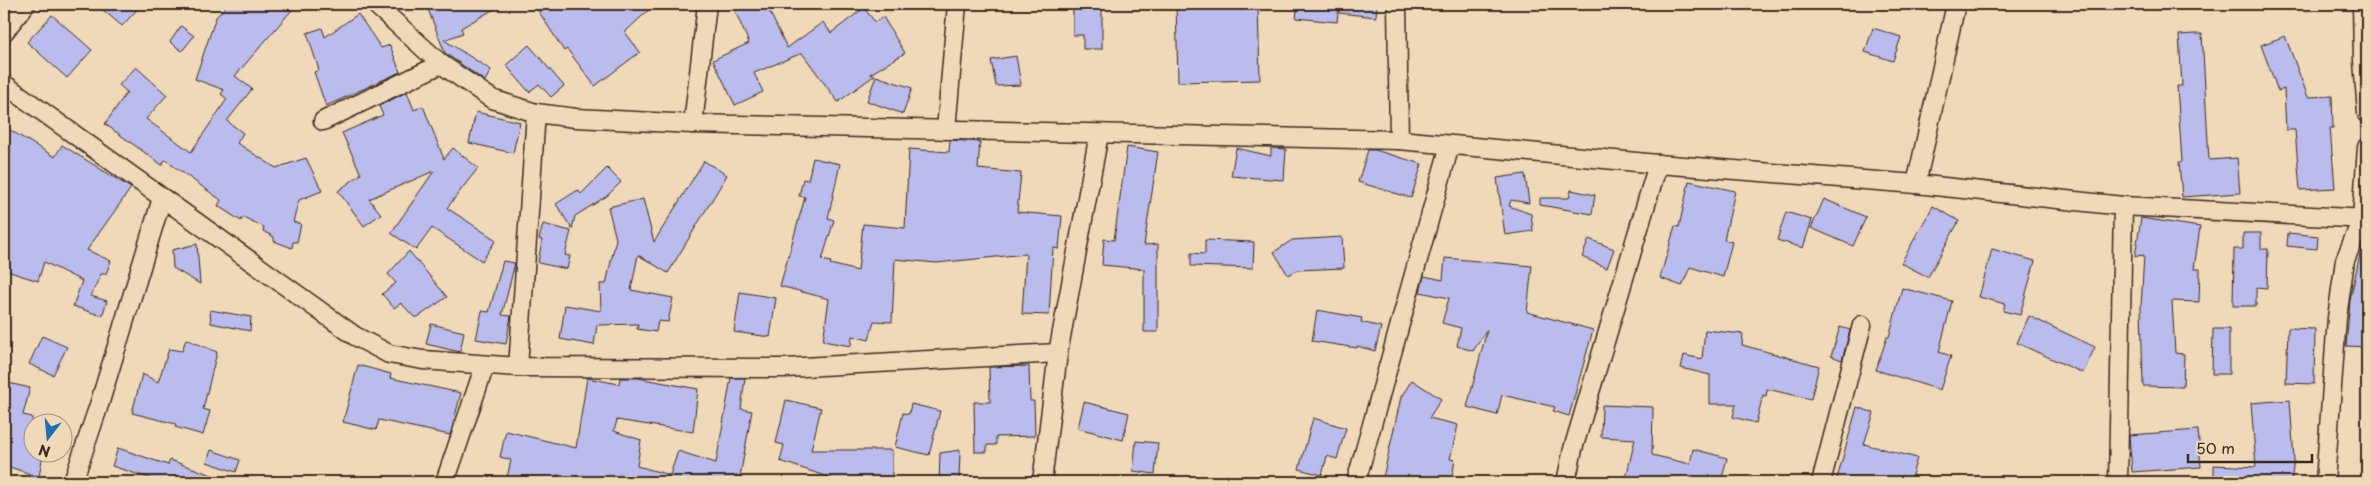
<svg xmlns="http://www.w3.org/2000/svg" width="2371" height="486" viewBox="0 0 2371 486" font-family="'Playpen Sans',sans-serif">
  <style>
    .building { fill: #babcee; stroke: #3b2a1e }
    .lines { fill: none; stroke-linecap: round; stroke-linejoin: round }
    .street-casing { stroke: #3b2a1e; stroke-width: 21 }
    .street { stroke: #f0d9b9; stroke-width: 18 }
  </style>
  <rect width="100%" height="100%" fill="#f0d9b9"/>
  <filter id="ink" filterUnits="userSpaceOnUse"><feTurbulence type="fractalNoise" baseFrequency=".02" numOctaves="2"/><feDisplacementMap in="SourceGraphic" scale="10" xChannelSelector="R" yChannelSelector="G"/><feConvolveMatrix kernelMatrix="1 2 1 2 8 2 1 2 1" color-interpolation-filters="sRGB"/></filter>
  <g filter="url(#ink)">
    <g class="building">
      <polygon points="96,4 142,4 122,26"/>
      <polygon points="228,4 297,4 235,76 252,89 227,121 243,133 237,143 276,168 306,158 322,191 299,200 293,222 301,224 297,242 293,242 292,248 274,241 274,237 263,231 264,227 243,217 241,221 218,206 221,200 165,160 162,165 105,124 127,92 119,85 136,67 167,95 146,119 191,152 227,99 221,94 224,90 195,79 216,17"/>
      <polygon points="426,4 503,4 461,28 463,33 444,40 491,70 485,81 445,53"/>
      <polygon points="534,4 655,4 625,32 640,52 595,86 567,49 564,51"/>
      <polygon points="732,4 766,4 787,48 823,22 831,33 864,8 875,22 883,17 905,53 870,74 875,75 838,102 802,53 754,73 763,92 735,105 713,60 749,43"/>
      <polygon points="1073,4 1102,4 1102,49 1083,49 1083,35 1073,35"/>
      <polygon points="1176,4 1258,4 1260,80 1178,82"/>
      <polygon points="1298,4 1339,4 1337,22 1296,18"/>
      <polygon points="1339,4 1377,4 1376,17 1339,13"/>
      <polygon points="358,14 381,48 390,45 400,72 326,106 314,72 319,70 307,33 322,28 325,37"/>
      <polygon points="52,15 92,50 67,78 27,42"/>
      <polygon points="181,26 194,36 182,51 170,42"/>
      <polygon points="1873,28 1901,37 1893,61 1865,52"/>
      <polygon points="2195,34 2202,34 2209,160 2237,158 2240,193 2182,197 2179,162 2182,162 2177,86 2182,86 2179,35"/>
      <polygon points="2285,36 2308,97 2332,96 2333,128 2330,128 2335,188 2300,190 2295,130 2286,130 2284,89 2278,91 2261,45"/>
      <polygon points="529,45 564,86 551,97 539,84 529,92 506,65"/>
      <polygon points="1016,56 1021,85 996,86 991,60"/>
      <polygon points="876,76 912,88 903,114 867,101"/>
      <polygon points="407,92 414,110 423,106 444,159 453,148 478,168 447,208 496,240 482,261 432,228 416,250 391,233 434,171 369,199 381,214 364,226 338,191 361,174 342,133 383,115 379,106"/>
      <polygon points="476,112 520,122 513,153 469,143"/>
      <polygon points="10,130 55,157 62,145 131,188 87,250 111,261 106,274 101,274 91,296 107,301 102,316 73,306 82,281 44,262 38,281 4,270 4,140"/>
      <polygon points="950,140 980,142 978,169 1021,173 1017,212 1062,216 1059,249 1053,248 1049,315 1022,314 1026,254 936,263 895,259 892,322 874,321 869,340 852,336 851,346 823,341 829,299 780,286 805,197 799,196 803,179 808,180 813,158 840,164 828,218 834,220 822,260 831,262 830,264 858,271 863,224 905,228 909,149 949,152"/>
      <polygon points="1127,147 1158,152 1144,245 1158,244 1158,332 1144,332 1144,269 1102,265 1104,239 1114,240"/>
      <polygon points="1236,148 1271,156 1271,148 1286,149 1284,180 1231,176"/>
      <polygon points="1368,150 1375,150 1422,164 1411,198 1358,182"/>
      <polygon points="704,161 727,175 668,273 638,255 631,290 673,298 668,322 658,321 656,332 637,329 638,324 597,325 594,345 560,339 565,305 601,311 600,284 606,284 616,239 608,207 643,199 654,242"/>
      <polygon points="607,168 621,182 607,196 575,216 572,229 556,204 578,190 581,194"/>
      <polygon points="1525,174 1529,203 1511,200 1509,206 1531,214 1533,231 1505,235 1497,178"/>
      <polygon points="1689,181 1735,191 1724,240 1732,242 1723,277 1690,267 1682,286 1660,278 1675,226 1679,227"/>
      <polygon points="1571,190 1595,195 1592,214 1540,205 1540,198 1569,198"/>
      <polygon points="1824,199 1866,217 1853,246 1811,228"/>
      <polygon points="1933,206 1959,221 1928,277 1901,263"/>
      <polygon points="1786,212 1812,220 1803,248 1777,240"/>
      <polygon points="2141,218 2200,227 2194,269 2200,269 2199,302 2172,301 2175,353 2184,354 2183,387 2143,386 2141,307 2144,255 2135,256"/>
      <polygon points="543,224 571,231 565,255 570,256 567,269 538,263 542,240 539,239"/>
      <polygon points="2243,233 2261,233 2261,249 2268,249 2267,288 2256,287 2256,306 2233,306 2234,249 2243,249"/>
      <polygon points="2288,233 2318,236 2317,249 2287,246"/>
      <polygon points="1342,237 1344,268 1298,270 1288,275 1274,252 1292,240"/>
      <polygon points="1589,239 1614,249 1607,268 1582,257"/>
      <polygon points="1205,240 1254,242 1253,268 1191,266 1191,253 1205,254"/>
      <polygon points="197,244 200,284 173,268 172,250"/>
      <polygon points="1992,249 2035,261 2020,315 2003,311 2005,304 1979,297"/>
      <polygon points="2361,249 2367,250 2367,347 2346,346 2350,301"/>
      <polygon points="409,251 447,297 418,317 414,317 401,303 394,308 382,294 396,283 388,274"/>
      <polygon points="1445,258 1532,266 1527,312 1593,330 1569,416 1553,411 1555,407 1502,395 1497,415 1467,407 1487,330 1473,351 1457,346 1461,328 1442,323 1449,298 1420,292 1424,276 1443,280"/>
      <polygon points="503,261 515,263 502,315 511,316 506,344 476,339 482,311 489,312"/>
      <polygon points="1902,288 1952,301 1939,352 1951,356 1940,390 1876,370 1887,337 1889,337"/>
      <polygon points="740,292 776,298 770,337 734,332"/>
      <polygon points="210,310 251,317 250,331 211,323"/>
      <polygon points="1317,310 1362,318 1361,322 1381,327 1375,351 1357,346 1357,348 1312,341"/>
      <polygon points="2029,316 2095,347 2083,373 2017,343"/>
      <polygon points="431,324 464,332 460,352 426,344"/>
      <polygon points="1840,327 1850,330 1842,360 1831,356"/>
      <polygon points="2288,328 2315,329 2314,384 2286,383"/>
      <polygon points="2213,329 2229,329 2229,374 2212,374"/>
      <polygon points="1705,330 1743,334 1742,345 1819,366 1811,399 1767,389 1766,396 1763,395 1756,423 1733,417 1736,404 1710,404 1710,375 1681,368 1684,355 1702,359"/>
      <polygon points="42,336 67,347 53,375 29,364"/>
      <polygon points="186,339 217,352 203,409 210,411 203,435 175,427 176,424 132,413 142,374 158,382 169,349 182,351"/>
      <polygon points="358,365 391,374 390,378 461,393 450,435 379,420 376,430 343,422"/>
      <polygon points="1029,366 1030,401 1034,401 1035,436 996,437 996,445 987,445 987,452 975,452 974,402 990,402 989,367"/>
      <polygon points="587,378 619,384 620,378 638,378 698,389 693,432 617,420 614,431 641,440 637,466 670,475 678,451 716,463 731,378 745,378 741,409 752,411 739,482 585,482 557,475 557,482 506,482 511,460 500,457 506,431 576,448"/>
      <polygon points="1412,380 1441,399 1429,418 1458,425 1450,459 1455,460 1451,482 1382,482 1401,397"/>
      <polygon points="4,382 30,388 23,415 32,417 32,454 43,454 39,477 4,465"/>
      <polygon points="786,400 821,408 811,450 892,450 892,482 843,482 780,461 784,445 776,443"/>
      <polygon points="2290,400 2294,459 2291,482 2237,478 2237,482 2214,482 2214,465 2256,467 2251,403"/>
      <polygon points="1084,402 1129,413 1123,440 1078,428"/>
      <polygon points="911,404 940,411 929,455 895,447 903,413 909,414"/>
      <polygon points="1602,405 1653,407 1652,455 1690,464 1693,449 1727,458 1721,482 1625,482 1635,439 1601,437"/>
      <polygon points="1857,407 1874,413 1864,444 1917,458 1910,482 1836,482"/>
      <polygon points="1313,418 1346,428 1337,459 1327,456 1322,475 1299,469"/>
      <polygon points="2198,430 2201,467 2132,472 2129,435"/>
      <polygon points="1136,441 1158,443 1155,474 1133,471"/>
      <polygon points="118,448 168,465 170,460 226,480 226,482 161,482 112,466"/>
      <polygon points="211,450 240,460 236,472 207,462"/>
      <polygon points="960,450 959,482 939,482 940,453"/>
    </g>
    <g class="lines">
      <g class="street-casing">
        <g id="street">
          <polyline points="375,4 441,64 492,99 536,113 576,118 693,124 1399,140 1658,164 1916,184 2123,206 2367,219"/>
          <polyline points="1397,4 1399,140"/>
          <polyline points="2362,4 2363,61 2367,114"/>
          <polyline points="4,32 26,4"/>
          <polyline points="4,84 355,336 389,354 423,360 518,367 785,368 1058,353"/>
          <polyline points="323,121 441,64"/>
          <polyline points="693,124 707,4"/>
          <polyline points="946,130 957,4"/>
          <polyline points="1916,184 1956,4"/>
          <polyline points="518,367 536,113"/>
          <polyline points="73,482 99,405 162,198"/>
          <polyline points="445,482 485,365"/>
          <polyline points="1042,482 1058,353 1099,134"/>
          <polyline points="1356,482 1450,145"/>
          <polyline points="1566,482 1573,449 1658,164"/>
          <polyline points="1821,482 1862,325"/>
          <polyline points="2118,482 2123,206"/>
          <polyline points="2325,482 2337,318 2345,260 2362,219 2367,147"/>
        </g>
      </g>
      <use href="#street" class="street"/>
    </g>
  </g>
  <rect width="2371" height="486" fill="none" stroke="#f0d9b9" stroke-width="20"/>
  <rect x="10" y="10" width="2351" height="466" fill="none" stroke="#3b2a1e" stroke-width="2" filter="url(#ink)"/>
  <g transform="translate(48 438) rotate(196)"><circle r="24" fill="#f0d9b9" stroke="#a8937b"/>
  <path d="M0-4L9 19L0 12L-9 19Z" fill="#1f6fb2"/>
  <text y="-8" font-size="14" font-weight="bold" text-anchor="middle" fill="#3b2a1e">N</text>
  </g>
  <path d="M2188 454v8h124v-8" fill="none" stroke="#3b2a1e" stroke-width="2.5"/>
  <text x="2196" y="454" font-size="15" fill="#3b2a1e" stroke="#f0d9b9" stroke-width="4" paint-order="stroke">50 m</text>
</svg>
